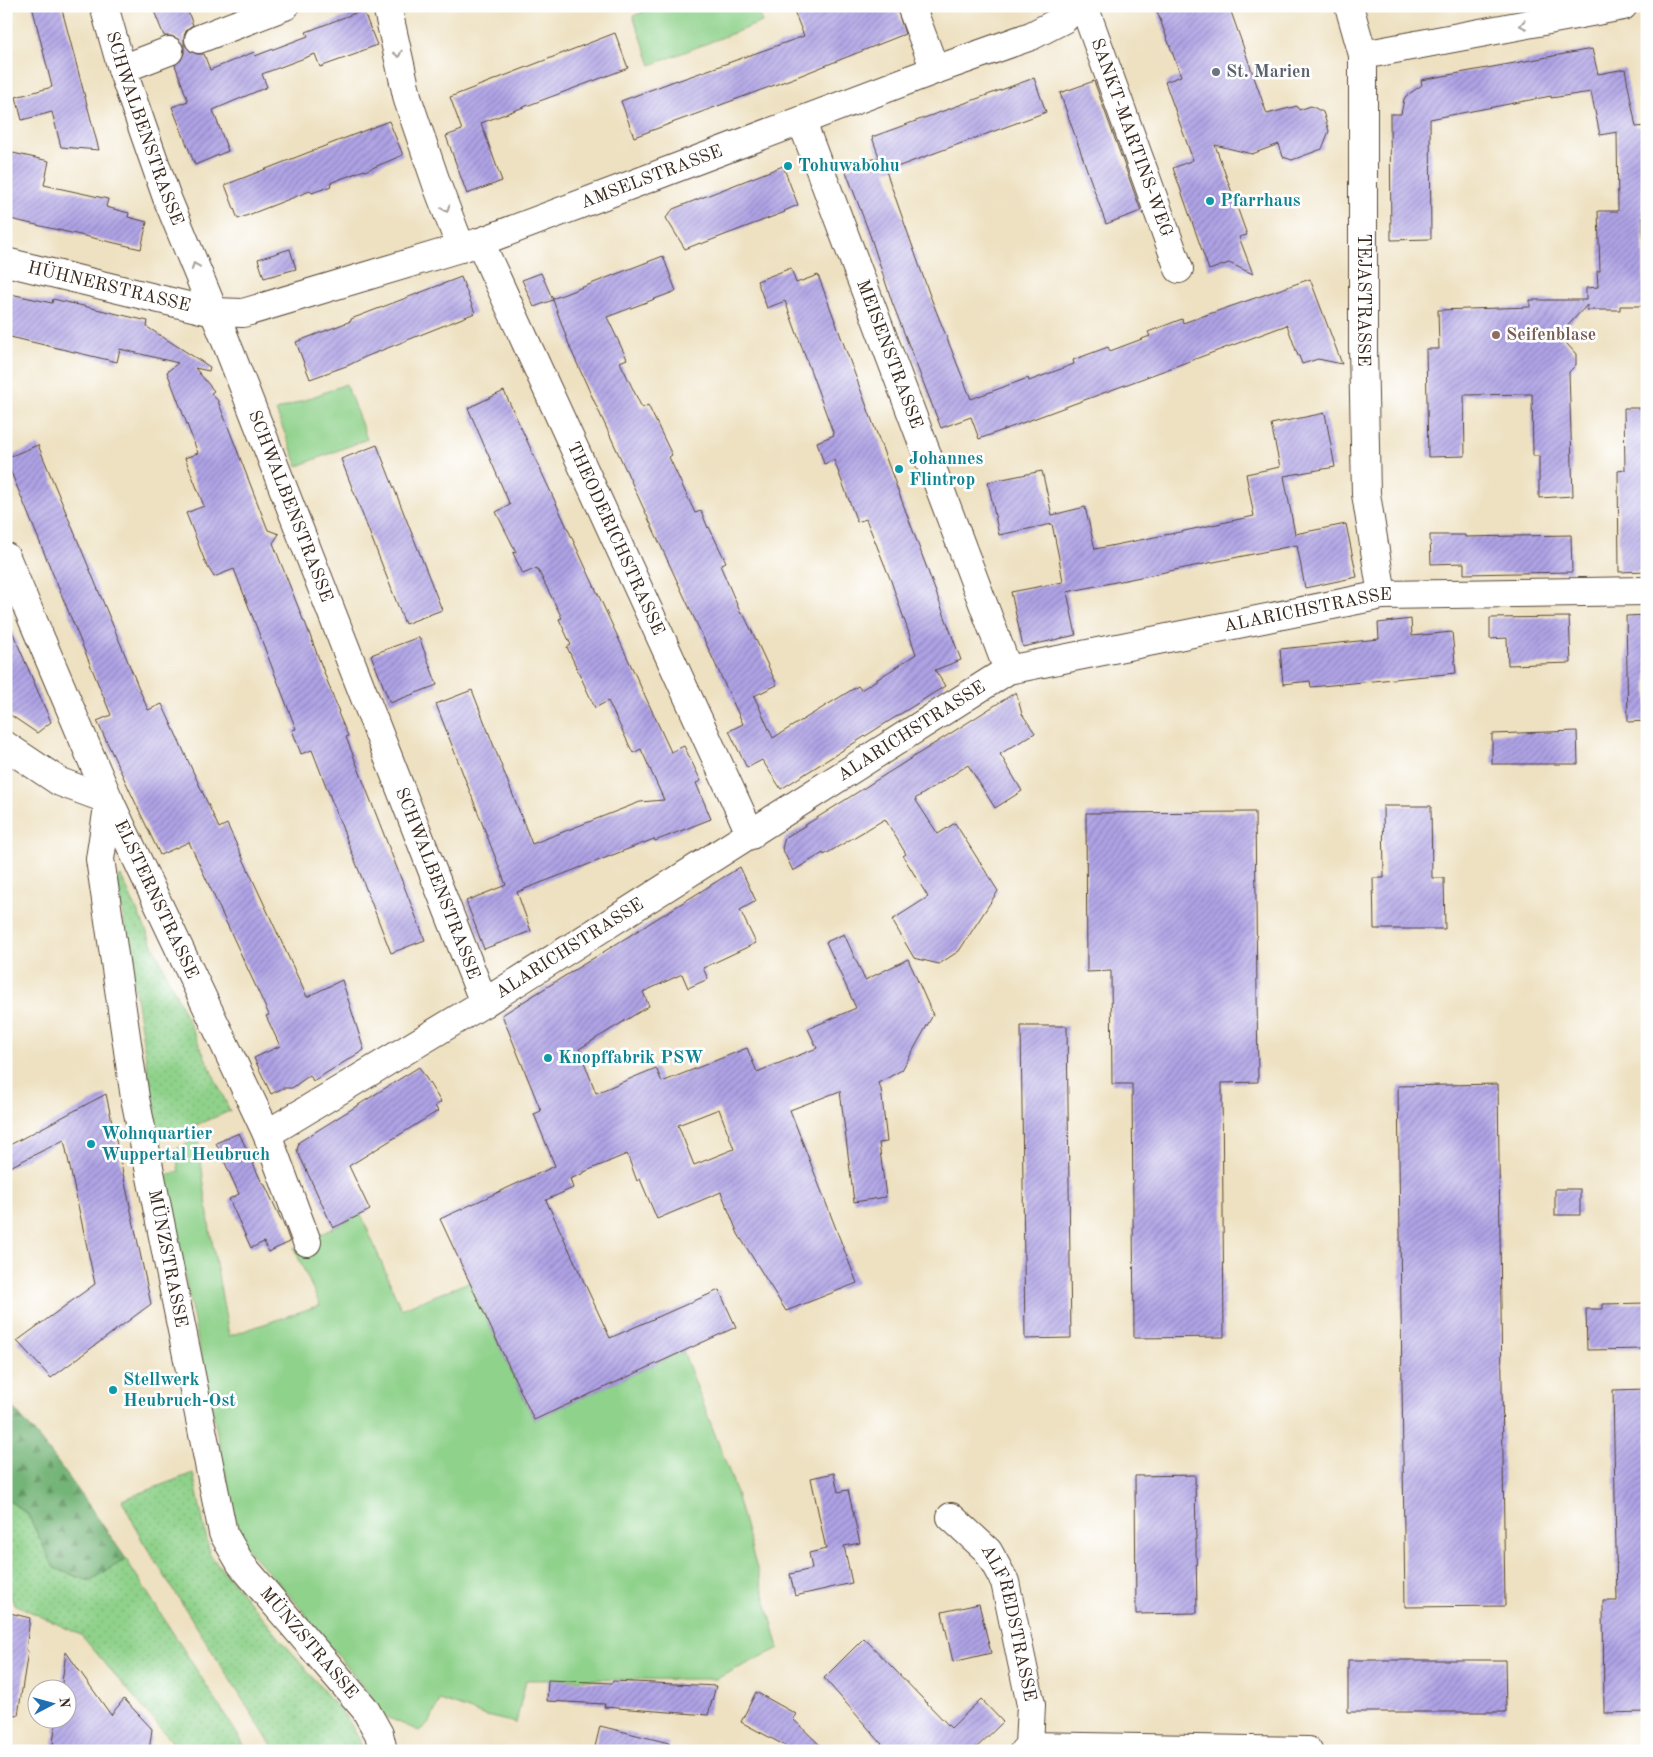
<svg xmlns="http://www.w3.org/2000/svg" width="1653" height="1757" viewBox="0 0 1653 1757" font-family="'Old Standard TT',serif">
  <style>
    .grass { fill: url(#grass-dots); stroke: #657e54 }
    .forest { fill: url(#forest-firs); stroke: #576f4a }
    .green { fill: #8fd28b; stroke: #657e54 }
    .building { fill: url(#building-hatch); fill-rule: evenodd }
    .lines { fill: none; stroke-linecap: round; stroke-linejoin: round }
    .minor-casing { stroke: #564536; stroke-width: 30 }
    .minor { stroke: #fff; stroke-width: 28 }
    .oneway { stroke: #a79f9a }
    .worship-dot { fill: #6b7280; stroke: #fff; stroke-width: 2 }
    .culture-dot { fill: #0f9aa8; stroke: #fff; stroke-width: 2 }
    .education-dot { fill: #8d6e63; stroke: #fff; stroke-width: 2 }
    .labels { text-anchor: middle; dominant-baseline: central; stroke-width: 5; stroke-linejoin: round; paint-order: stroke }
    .worship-label { font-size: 18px; font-weight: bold; fill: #5b616d; stroke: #fff; text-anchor: start }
    .street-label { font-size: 18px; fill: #3b2a1e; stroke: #fff }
    .culture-label { font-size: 18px; font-weight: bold; fill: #0d838f; stroke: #fff; text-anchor: start }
    .education-label { font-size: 18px; font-weight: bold; fill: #785e54; stroke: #fff; text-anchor: start }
  </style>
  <defs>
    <pattern id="grass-dots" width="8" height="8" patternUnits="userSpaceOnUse" patternTransform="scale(1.25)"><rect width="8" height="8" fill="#8fd28b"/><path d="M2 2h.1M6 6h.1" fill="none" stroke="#7cb478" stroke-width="1.8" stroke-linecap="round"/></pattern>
    <pattern id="forest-firs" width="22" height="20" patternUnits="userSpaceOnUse" patternTransform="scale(1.25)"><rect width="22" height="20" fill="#73b477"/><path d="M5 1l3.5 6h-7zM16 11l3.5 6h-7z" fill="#609361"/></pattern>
    <pattern id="building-hatch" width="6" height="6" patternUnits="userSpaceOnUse" patternTransform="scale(1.25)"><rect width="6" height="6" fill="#afa3e6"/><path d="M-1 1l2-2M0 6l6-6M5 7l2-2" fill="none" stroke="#9085ba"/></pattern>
  </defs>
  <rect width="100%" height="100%" fill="#fff"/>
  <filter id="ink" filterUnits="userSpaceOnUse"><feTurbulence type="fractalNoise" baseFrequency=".02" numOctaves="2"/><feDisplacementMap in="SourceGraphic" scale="10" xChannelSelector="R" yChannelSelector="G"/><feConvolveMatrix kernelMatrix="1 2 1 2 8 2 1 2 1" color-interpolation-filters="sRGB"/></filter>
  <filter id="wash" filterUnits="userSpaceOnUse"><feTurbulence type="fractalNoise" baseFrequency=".0096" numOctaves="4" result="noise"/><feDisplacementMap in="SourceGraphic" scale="20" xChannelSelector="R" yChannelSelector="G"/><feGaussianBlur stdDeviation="1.12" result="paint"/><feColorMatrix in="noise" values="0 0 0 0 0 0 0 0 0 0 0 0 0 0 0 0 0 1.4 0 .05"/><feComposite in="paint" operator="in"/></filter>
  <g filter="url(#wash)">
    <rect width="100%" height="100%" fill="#eee1c1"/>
    <g class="grass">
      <polygon points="121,876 230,1111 159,1140 117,879"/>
      <polygon points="193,1473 210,1555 349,1721 360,1741 362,1751 275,1751 142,1540 122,1500"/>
      <polygon points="6,1499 27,1513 55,1568 89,1581 126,1559 248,1751 180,1751 81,1635 14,1604 6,1587"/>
    </g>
    <path class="forest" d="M6,1400c45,49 83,105 120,159l-37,22 -35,-13 -27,-55 -21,-14z"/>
    <g class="green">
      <polygon points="658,6 756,6 762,22 651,65 633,16"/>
      <polygon points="346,384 367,439 298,466 276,411"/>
      <polygon points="198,1139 210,1230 229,1336 320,1305 294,1248 361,1214 401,1309 469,1282 534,1420 683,1351 732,1479 779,1648 716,1679 526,1680 516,1723 486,1716 440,1700 430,1722 419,1731 384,1716 372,1698 292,1598 245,1547 236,1525 164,1175 179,1172 175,1149"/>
    </g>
    <g id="blocks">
      <g class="building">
        <polygon points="32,6 61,6 99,150 61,147 52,112 22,120 16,97 52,87"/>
        <polygon points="152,6 186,6 193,25 187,29 184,36 184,44 190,51 197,54 204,54 210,70 254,52 255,56 308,36 306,32 363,10 377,45 359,52 359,53 320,67 315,54 262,74 267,87 213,110 228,151 195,165 172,107 188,101 175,65 181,60 184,53 184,46 178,39 171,36 164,36"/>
        <polygon points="792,6 896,6 905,34 799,76 634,137 621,101 677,80 677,81 804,36"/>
        <polygon points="1155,6 1229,6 1267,114 1297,106 1299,110 1311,106 1323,112 1329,131 1322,149 1292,160 1283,157 1279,144 1252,154 1215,145 1247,235 1239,237 1253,274 1229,263 1209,270 1173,168 1193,160 1165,82 1181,76"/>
        <polygon points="615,33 628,68 481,123 502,181 467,194 446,136 462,130 450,97"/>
        <polygon points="1592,49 1598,74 1625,69 1636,127 1647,126 1647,173 1642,173 1644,306 1620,306 1620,310 1587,310 1587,305 1559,335 1576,354 1576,365 1569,372 1573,496 1539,498 1539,456 1533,456 1532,394 1464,395 1465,456 1428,457 1426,349 1439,349 1438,310 1530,307 1530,300 1586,300 1586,288 1598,287 1597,271 1600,271 1598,211 1618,211 1617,132 1600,135 1591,92 1551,98 1551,96 1430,119 1431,239 1391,240 1390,114 1401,114 1404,99 1406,96 1422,85 1421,80"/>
        <polygon points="1034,78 1046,112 886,171 929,293 971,399 1028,378 1029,381 1074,364 1073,360 1108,347 1110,351 1150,336 1148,332 1182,319 1183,323 1310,279 1342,364 1318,359 1302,364 1299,356 1298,356 1287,325 979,439 971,417 941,428 892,302 870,235 845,169 879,157 872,137"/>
        <polygon points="1094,81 1141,211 1106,224 1060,93"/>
        <polygon points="389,121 403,155 365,171 364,170 330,183 331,186 312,193 310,191 238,219 225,185"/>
        <polygon points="13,153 49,161 44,185 108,199 106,207 129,213 128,217 147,222 141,249 6,218 6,180"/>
        <polygon points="783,166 798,205 784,211 785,212 701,244 700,243 685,249 666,218 673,209"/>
        <polygon points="290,249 296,269 264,278 258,259"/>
        <polygon points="663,256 676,291 607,317 627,359 620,362 642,408 648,405 672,455 669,457 695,513 701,511 708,528 709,527 726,562 720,565 741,614 743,613 757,642 777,685 754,696 773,738 858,686 861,690 916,654 891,581 866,519 857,522 834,460 824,464 817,442 834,435 785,301 767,308 757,281 791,268 796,283 818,275 961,660 935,670 945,686 781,789 762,760 747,768 729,731 743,724 589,390 571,350 553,300 534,307 522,280 541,273 553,300 552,299"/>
        <polygon points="461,277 475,313 365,357 349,365 310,379 296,342 351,321 351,319"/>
        <polygon points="6,293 52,303 53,299 148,321 147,327 210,367 209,371 195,368 214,391 211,393 218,401 268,530 279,534 273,543 304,622 305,622 339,712 338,713 348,736 346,737 425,940 391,953 312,750 301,754 292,730 296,729 234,569 214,577 206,564 186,513 204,506 185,458 198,453 167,372 178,363 120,349 117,362 6,336"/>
        <polygon points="504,391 671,752 684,746 701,781 696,783 711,819 655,841 654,839 517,892 531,931 484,949 466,901 506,885 436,704 472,690 532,844 640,802 664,800 641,749 633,753 608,701 595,708 567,647 571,645 559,619 562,618 537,568 523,574 513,553 516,552 496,512 510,505 468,408"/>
        <polygon points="1624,408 1647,408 1647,571 1619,572 1618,471 1625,470"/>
        <polygon points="1325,413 1335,467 1284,476 1295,534 1346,524 1357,577 1305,588 1297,545 1067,592 1076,635 1023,647 1011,592 1063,582 1059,558 1052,524 999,535 988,482 1042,471 1052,515 1085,507 1095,549 1175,533 1254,516 1246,474 1280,467 1271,424"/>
        <polygon points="38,445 148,710 162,704 219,828 227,824 307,997 342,980 364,1050 313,1081 310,1075 292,1088 283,1088 271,1094 254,1058 280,1046 266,1016 269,1015 189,842 160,855 97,721 111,715 6,460 6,458"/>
        <polygon points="377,445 442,610 405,624 341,459"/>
        <polygon points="1430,535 1465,535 1465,537 1571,535 1572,572 1464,574 1464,563 1431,564"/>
        <polygon points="1647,615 1647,721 1628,722 1626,616"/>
        <polygon points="6,617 51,722 37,733 6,712"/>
        <polygon points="1569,617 1571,663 1508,665 1507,638 1490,639 1490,618"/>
        <polygon points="1411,619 1412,636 1452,632 1456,673 1311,687 1310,681 1283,684 1280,649 1379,639 1378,623"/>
        <polygon points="419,637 437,685 390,703 371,655"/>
        <polygon points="1016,692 1022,714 1035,733 1000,754 1022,791 995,808 968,765 915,799 938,834 955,823 998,891 959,951 939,964 914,958 892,920 928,897 903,856 906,854 885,819 824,855 823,853 793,871 782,848 785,838"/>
        <polygon points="1577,731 1578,764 1492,764 1492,734"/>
        <polygon points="1383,806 1431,806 1432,878 1444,878 1445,929 1374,929 1373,878 1384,878"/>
        <polygon points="1255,812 1258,1082 1222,1083 1224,1337 1134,1338 1132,1084 1112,1084 1111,971 1087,972 1086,813"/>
        <path d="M740,867l16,34 -16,9 16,33 -53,25 5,11 -20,9 -6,-14 -39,18 6,14 -70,43 17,44 60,-25 6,14 85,-34 10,24 60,-24 -9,-19 48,-21 -30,-66 18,-8 21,46 43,-21 25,56 -31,55 -24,13 3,6 6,53 -8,1 7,54 -32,5 -14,-111 -50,19 67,173 -71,28 -48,-77 -17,-42 -64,27 -17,-40 -3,2 -10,-27 -43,18v1l-14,6 3,9 -27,12 64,138 109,-48 17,37 -202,93 -94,-201 115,-53 -21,-52 7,-3 -39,-96zM719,1109l15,40 -40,16 -16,-40z"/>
        <polygon points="1021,1026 1067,1026 1071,1338 1025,1339"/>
        <polygon points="419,1067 441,1102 435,1106 438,1111 349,1166 370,1210 333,1228 297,1150 299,1142"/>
        <polygon points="1498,1084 1505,1606 1405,1607 1398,1086"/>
        <polygon points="106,1094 151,1304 51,1378 17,1341 95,1284 64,1140 6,1169 6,1147"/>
        <polygon points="239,1133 262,1183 264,1183 285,1228 290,1242 268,1252 264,1242 251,1248 229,1199 239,1194 216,1143"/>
        <rect x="1555" y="1189" width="25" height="26"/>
        <polygon points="1647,1303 1647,1349 1587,1350 1586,1309 1603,1309 1603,1304"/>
        <polygon points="1647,1389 1647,1712 1604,1713 1603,1601 1617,1601 1613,1390"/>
        <polygon points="834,1473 838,1492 848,1490 860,1543 844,1546 852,1583 795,1596 790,1574 812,1569 809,1553 826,1549 811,1478"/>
        <polygon points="1195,1475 1197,1613 1136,1614 1135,1476"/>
        <polygon points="979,1604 991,1653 953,1662 942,1612"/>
        <polygon points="6,1612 30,1618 26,1650 28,1651 18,1715 6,1714"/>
        <polygon points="864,1638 951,1728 981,1699 1003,1722 973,1751 888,1751 824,1678"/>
        <polygon points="66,1652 111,1715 124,1699 152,1729 149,1751 52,1751 56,1720 68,1720 68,1690 61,1690"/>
        <polygon points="1348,1660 1505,1660 1506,1712 1348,1712"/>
        <polygon points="548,1680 612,1683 613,1681 716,1686 708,1715 604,1707 605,1704 547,1701"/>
        <polygon points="756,1692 796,1714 793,1719 826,1751 795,1751 741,1722"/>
        <polygon points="600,1726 669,1743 668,1751 594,1751"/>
      </g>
    </g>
  </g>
  <g filter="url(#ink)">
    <use href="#blocks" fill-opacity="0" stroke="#564536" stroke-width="1"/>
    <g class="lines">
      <g class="minor-casing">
        <g id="minor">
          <path id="s1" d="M104,6l18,63 45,129 56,136 261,669"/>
          <polyline points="387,6 408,100 438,188 461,248"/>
          <polyline points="911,6 935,70"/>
          <path id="s2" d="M1084,6l95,263"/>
          <path id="s3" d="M1349,6l14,49v292l3,147 16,101"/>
          <polyline points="199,39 285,6"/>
          <polyline points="1363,55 1623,6"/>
          <polyline points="122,69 169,51"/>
          <path id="s4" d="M802,122l206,548"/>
          <path id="s5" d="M480,242l271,593"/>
          <path id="s6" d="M6,262l207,50 30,1 237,-71 455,-172 96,-34 33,-17 12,-13"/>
          <path id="s7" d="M6,557l103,243 158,334 40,108"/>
          <polyline points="6,746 60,782 109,800"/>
          <path id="s8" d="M109,800l-9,59 35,239 88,435 18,31 124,145 14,25 4,17"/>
          <path id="s9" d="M267,1134l217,-131 524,-333 374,-75 265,-4"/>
          <path id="s10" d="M951,1517l37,34 17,31 26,123 -2,41 -5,5"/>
          <polyline points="1029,1746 1308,1751"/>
        </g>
      </g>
      <use href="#minor" class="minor"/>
    </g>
    <defs><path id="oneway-chevron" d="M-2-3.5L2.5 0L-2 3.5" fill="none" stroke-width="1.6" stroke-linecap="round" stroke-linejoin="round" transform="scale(1.25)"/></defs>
    <g class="oneway">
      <use href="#oneway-chevron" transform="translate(1523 25) rotate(169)"/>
      <use href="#oneway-chevron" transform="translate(398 54) rotate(77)"/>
      <use href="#oneway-chevron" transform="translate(446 209) rotate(69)"/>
      <use href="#oneway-chevron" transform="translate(195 266) rotate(-112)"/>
    </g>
  </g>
  <circle class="worship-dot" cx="1216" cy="72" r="5"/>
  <g class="culture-dot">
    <circle cx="788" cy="166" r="5"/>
    <circle cx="1210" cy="201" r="5"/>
    <circle cx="899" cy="469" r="5"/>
    <circle cx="548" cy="1058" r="5"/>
    <circle cx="91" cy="1144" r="5"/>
    <circle cx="113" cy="1390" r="5"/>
  </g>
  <circle class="education-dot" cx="1496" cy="335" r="5"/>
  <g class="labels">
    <g class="worship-label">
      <text x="1226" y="72">St. Marien</text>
    </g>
    <g class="street-label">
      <text stroke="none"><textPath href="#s1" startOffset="129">SCHWALBENSTRASSE</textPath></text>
      <text stroke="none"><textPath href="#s2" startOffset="140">SANKT-MARTINS-WEG</textPath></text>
      <text stroke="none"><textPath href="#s6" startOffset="674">AMSELSTRASSE</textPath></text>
      <text stroke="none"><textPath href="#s6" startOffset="106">HÜHNERSTRASSE</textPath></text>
      <text stroke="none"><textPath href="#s3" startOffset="296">TEJASTRASSE</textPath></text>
      <text stroke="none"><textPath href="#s4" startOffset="248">MEISENSTRASSE</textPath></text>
      <text stroke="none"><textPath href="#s1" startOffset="534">SCHWALBENSTRASSE</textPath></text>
      <text stroke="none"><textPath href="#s5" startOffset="326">THEODERICHSTRASSE</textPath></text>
      <text stroke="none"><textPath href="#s9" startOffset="1180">ALARICHSTRASSE</textPath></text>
      <text stroke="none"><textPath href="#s9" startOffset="760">ALARICHSTRASSE</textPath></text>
      <text stroke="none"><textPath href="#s1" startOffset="939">SCHWALBENSTRASSE</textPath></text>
      <text stroke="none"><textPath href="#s7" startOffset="374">ELSTERNSTRASSE</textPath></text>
      <text stroke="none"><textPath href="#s9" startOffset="355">ALARICHSTRASSE</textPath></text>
      <text stroke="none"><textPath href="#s8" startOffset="465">MÜNZSTRASSE</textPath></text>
      <text stroke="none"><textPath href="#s10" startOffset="126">ALFREDSTRASSE</textPath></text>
      <text stroke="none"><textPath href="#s8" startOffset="885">MÜNZSTRASSE</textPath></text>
    </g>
    <g class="culture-label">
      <text x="798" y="166">Tohuwabohu</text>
      <text x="1220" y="201">Pfarrhaus</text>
      <text x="909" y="459">Johannes<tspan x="909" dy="21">Flintrop</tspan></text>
      <text x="558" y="1058">Knopffabrik PSW</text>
      <text x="101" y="1134">Wohnquartier<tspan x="101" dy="21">Wuppertal Heubruch</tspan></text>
      <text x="123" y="1380">Stellwerk<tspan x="123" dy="21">Heubruch-Ost</tspan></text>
    </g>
    <g class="education-label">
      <text x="1506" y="335">Seifenblase</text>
    </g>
  </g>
  <rect width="1653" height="1757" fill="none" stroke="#fff" stroke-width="25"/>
  <g transform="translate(52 1704) rotate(84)"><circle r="24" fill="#ffffff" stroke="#b1aaa5"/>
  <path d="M0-4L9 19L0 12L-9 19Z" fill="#1f6fb2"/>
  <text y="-8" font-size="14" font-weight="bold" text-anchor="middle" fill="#3b2a1e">N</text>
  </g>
</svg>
